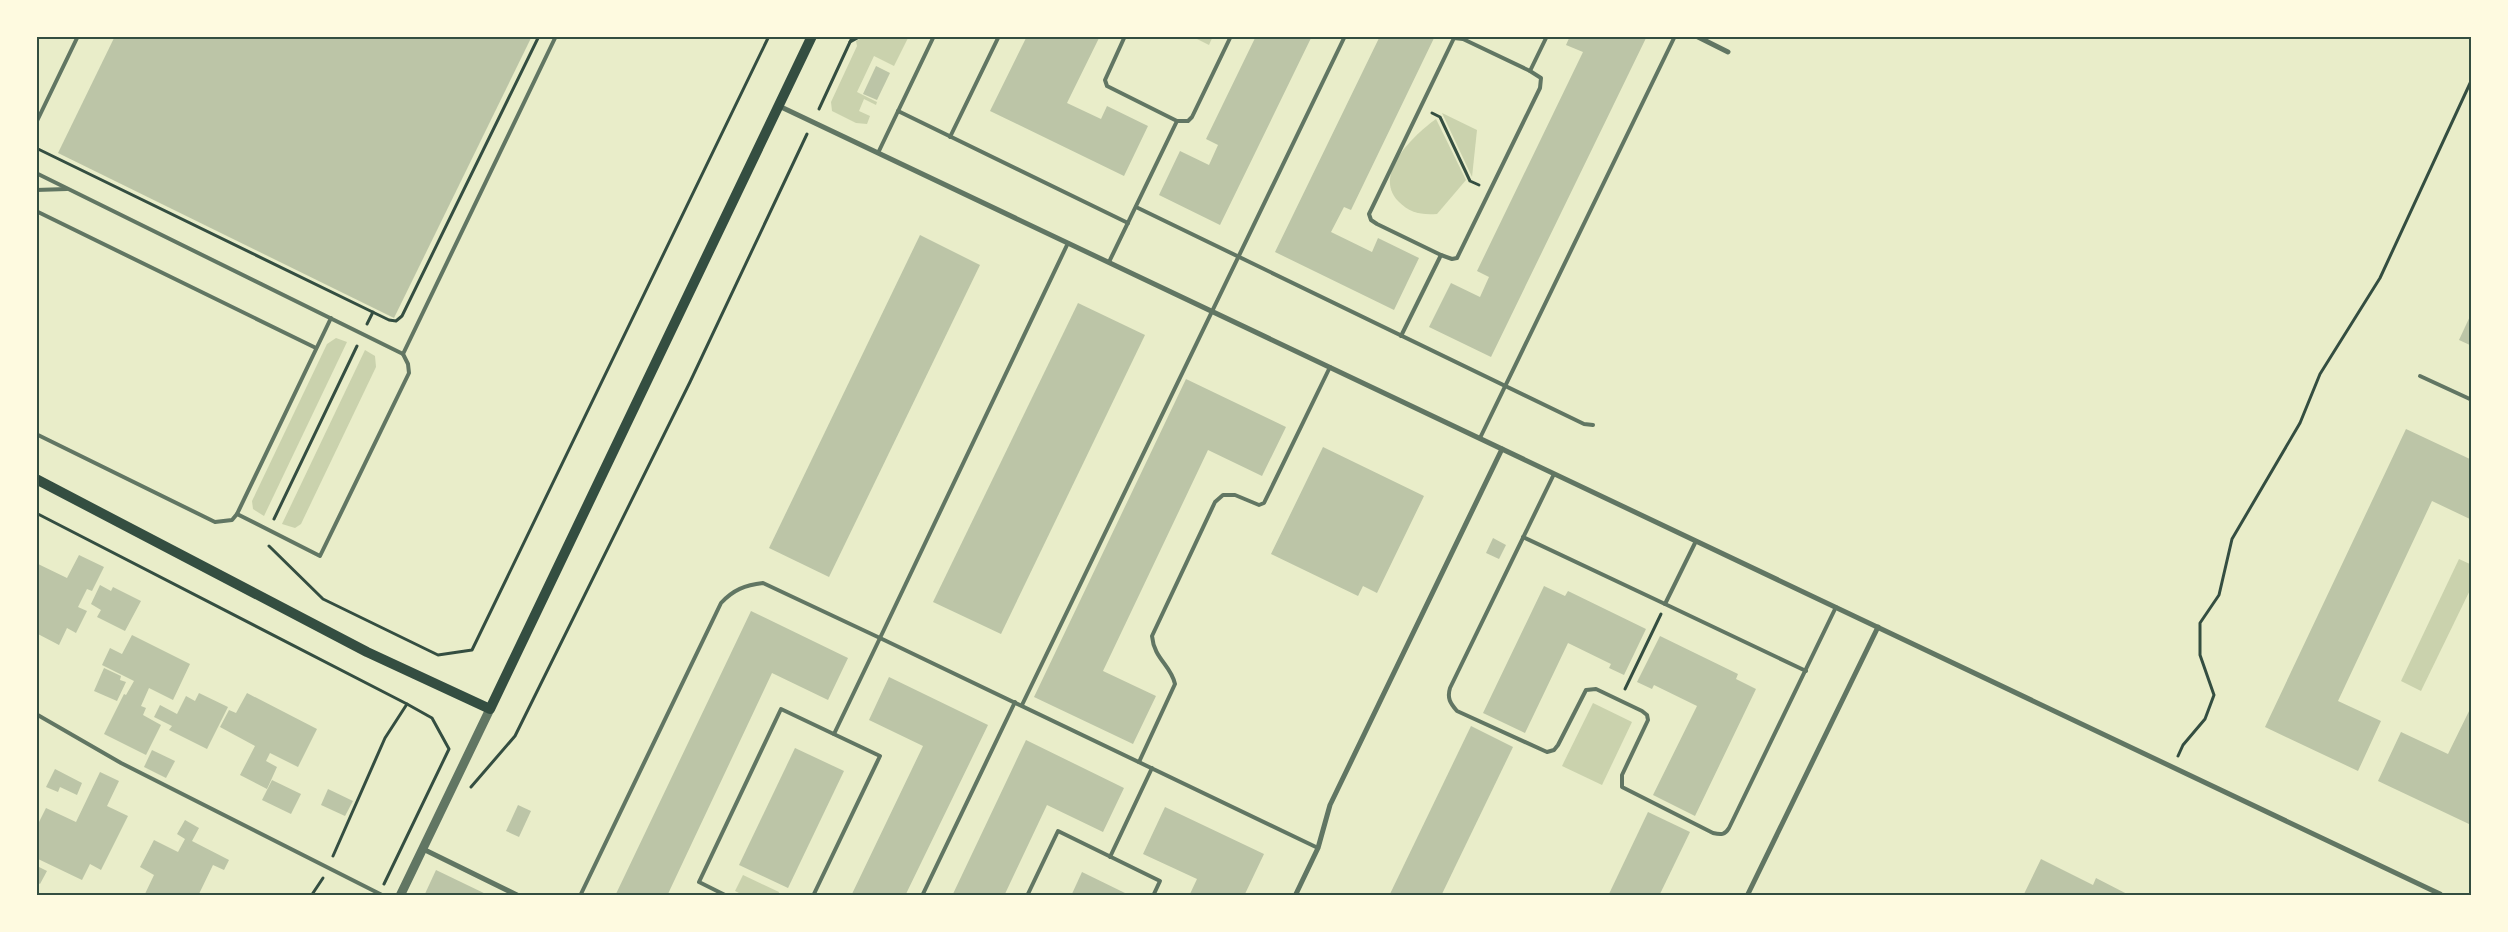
<svg xmlns="http://www.w3.org/2000/svg" width="2508" height="932" viewBox="0 0 2508 932" font-family="Lato,sans-serif">
  <style>
    .green { fill: #cad2ad }
    .building { fill: #bcc5a7 }
    .lines { fill: none; stroke-linecap: round; stroke-linejoin: round }
    .path { stroke: #344e41; stroke-width: 3 }
    .service { stroke: #617663; stroke-width: 4 }
    .minor { stroke: #617663; stroke-width: 5 }
    .tertiary { stroke: #617663; stroke-width: 9 }
    .secondary { stroke: #344e41; stroke-width: 10 }
    .neatline { fill: none; stroke: #344e41; stroke-width: 2 }
  </style>
  <rect width="100%" height="100%" fill="#e9edc9"/>
  <g class="green">
    <polygon points="865,36 909,36 894,66 874,56 857,92 877,102 876,105 864,99 859,111 870,116 867,124 856,123 832,111 831,102 857,46 856,41"/>
    <polygon points="1191,36 1213,36 1209,45"/>
    <polygon points="1442,113 1477,130 1472,177"/>
    <path d="M1436,119l30,61 -29,34c-17,1 -27,-1 -39,-13 -26,-27 17,-67 38,-82z"/>
    <polygon points="336,338 347,342 264,516 253,509 252,501 327,344"/>
    <polygon points="365,350 375,356 376,367 301,524 295,528 282,524"/>
    <polygon points="2459,559 2472,565 2472,586 2421,691 2401,681"/>
    <polygon points="1593,703 1632,722 1602,785 1562,766"/>
    <polygon points="743,875 779,892 778,896 745,896 735,891"/>
  </g>
  <g class="building">
    <polygon points="115,36 532,36 394,318 58,153"/>
    <polygon points="1027,36 1100,36 1067,103 1101,119 1107,106 1148,126 1124,176 990,111"/>
    <polygon points="1256,36 1312,36 1220,225 1159,195 1180,151 1209,165 1218,145 1206,139"/>
    <polygon points="1380,36 1435,36 1351,210 1344,207 1331,232 1372,252 1378,238 1419,258 1394,310 1275,252"/>
    <polygon points="1570,36 1647,36 1491,357 1429,327 1451,283 1480,297 1489,277 1477,271 1583,52 1566,45"/>
    <polygon points="876,66 890,73 877,100 863,94"/>
    <polygon points="920,235 980,265 829,577 769,548"/>
    <polygon points="1078,303 1145,335 1001,634 933,602"/>
    <polygon points="2472,312 2472,346 2459,340"/>
    <polygon points="1186,379 1286,427 1262,476 1208,450 1103,671 1156,696 1133,744 1034,697"/>
    <polygon points="2406,429 2472,460 2472,520 2432,501 2338,701 2381,721 2358,771 2265,727"/>
    <polygon points="1323,447 1424,496 1377,593 1363,586 1358,596 1271,554"/>
    <polygon points="1493,538 1506,545 1499,559 1486,553"/>
    <polygon points="79,555 104,567 92,591 87,589 78,607 87,611 76,633 67,628 59,645 36,633 36,621 39,615 36,613 36,563 67,578"/>
    <polygon points="100,585 111,591 113,587 141,601 125,631 97,617 101,610 91,604"/>
    <polygon points="1544,586 1565,596 1568,591 1646,629 1624,675 1609,668 1611,664 1568,643 1525,733 1483,713"/>
    <polygon points="751,611 848,658 828,700 772,673 667,896 615,896"/>
    <polygon points="132,635 190,664 173,700 149,688 141,706 146,708 143,715 161,725 146,755 104,734 124,694 126,695 134,681 102,665 110,648 122,654"/>
    <polygon points="1660,636 1738,674 1736,679 1756,689 1695,816 1653,795 1697,706 1654,685 1652,689 1637,682"/>
    <polygon points="104,668 121,676 120,680 126,682 117,701 94,691"/>
    <polygon points="889,677 988,725 905,896 851,896 923,746 869,720"/>
    <polygon points="199,693 228,707 207,749 169,730 172,726 154,717 160,705 177,714 186,696 195,701"/>
    <polygon points="247,693 317,729 298,767 270,753 266,761 277,767 267,789 240,775 255,746 220,727 229,710 236,713"/>
    <polygon points="2472,705 2472,819 2469,824 2378,781 2401,732 2448,754"/>
    <polygon points="1471,726 1513,747 1441,896 1389,896"/>
    <polygon points="1026,740 1124,788 1103,832 1047,805 1004,896 952,896"/>
    <polygon points="795,748 844,771 788,888 739,865"/>
    <polygon points="152,750 175,761 166,778 144,767"/>
    <polygon points="55,769 82,783 77,795 60,787 58,792 46,787"/>
    <polygon points="100,772 119,781 107,806 128,816 101,870 90,864 82,880 36,858 36,828 46,808 76,822"/>
    <polygon points="272,780 301,794 291,814 262,800"/>
    <polygon points="328,789 353,801 345,816 321,805"/>
    <polygon points="518,805 531,811 519,837 506,831"/>
    <polygon points="1165,807 1264,854 1244,896 1189,896 1197,879 1143,854"/>
    <polygon points="1648,812 1690,832 1659,896 1608,896"/>
    <polygon points="185,820 199,828 192,841 229,860 224,870 213,865 198,896 144,896 154,875 140,867 154,840 178,852 185,839 177,834"/>
    <polygon points="2041,859 2093,885 2096,878 2131,896 2023,896"/>
    <polygon points="37,866 47,871 40,884 36,882"/>
    <polygon points="436,870 490,896 424,896"/>
    <polygon points="1082,872 1125,893 1124,896 1071,896"/>
  </g>
  <g class="lines">
    <g class="path">
      <polyline points="853,36 850,42 861,36"/>
      <polyline points="819,109 850,42"/>
      <polyline points="1432,113 1440,117 1470,181 1479,185"/>
      <polyline points="36,148 389,320 396,321 402,316 539,36"/>
      <polyline points="367,324 373,312"/>
      <polyline points="36,513 407,704 385,738 333,856"/>
      <polyline points="274,519 357,346"/>
      <polyline points="269,546 323,599 438,655 472,650 769,36"/>
      <polyline points="1625,689 1661,614"/>
      <polyline points="2178,756 2183,745 2205,719 2214,695 2200,655 2200,623 2219,595 2232,539 2300,423 2320,374 2380,278 2472,79"/>
      <polyline points="471,787 515,736 690,382 807,134"/>
      <polyline points="384,884 449,749 432,718 407,704"/>
      <polyline points="311,896 323,878"/>
    </g>
    <g class="service">
      <polyline points="898,111 1128,223"/>
      <polyline points="1177,121 1188,121 1192,117 1231,36"/>
      <polyline points="36,123 78,36"/>
      <polyline points="950,137 999,36"/>
      <polyline points="878,153 934,36"/>
      <polyline points="36,173 403,354 408,364 409,373 320,556 237,514"/>
      <polyline points="36,190 67,189"/>
      <polyline points="1136,207 1584,424 1593,425"/>
      <polyline points="36,211 316,348"/>
      <polyline points="1441,255 1377,224 1371,220 1369,214 1371,210 1454,38 1463,39 1530,71"/>
      <polyline points="1109,262 1177,121 1107,86 1105,80 1125,36"/>
      <polyline points="1401,336 1441,255 1452,259 1457,258 1540,88 1541,78 1530,71 1547,36"/>
      <polyline points="403,354 556,36"/>
      <polyline points="2420,376 2472,400"/>
      <polyline points="36,434 215,522 232,520 237,514 331,318"/>
      <polyline points="1480,438 1675,36"/>
      <path d="M1554,474l-104,214c-3,10 0,15 7,23l90,41 7,-2 4,-5 28,-55 10,-1 46,22 5,4 1,5 -26,55v12l91,46c8,2 12,2 16,-5l107,-221"/>
      <polyline points="1523,537 1665,604"/>
      <polyline points="1696,541 1665,604 1806,671"/>
      <polyline points="1022,705 1345,36"/>
      <polyline points="36,714 121,763 384,896"/>
      <polyline points="834,734 880,638 1318,848"/>
      <path d="M1139,762l36,-78c-4,-19 -21,-25 -23,-48l63,-134 8,-7h12l24,10 5,-2 66,-136"/>
      <polyline points="1110,857 1152,768"/>
      <path d="M580,896l141,-293c12,-13 24,-18 42,-20l117,55 188,-395"/>
      <polyline points="727,896 699,882 781,709 880,756 813,896"/>
      <polyline points="922,896 1015,702"/>
      <polyline points="1027,896 1058,831 1160,881 1153,896"/>
    </g>
    <g class="minor">
      <polyline points="1696,36 1728,52"/>
      <polyline points="779,106 2440,894"/>
      <polyline points="423,849 519,896"/>
      <polyline points="1295,896 1318,848 1330,805 1502,449"/>
      <polyline points="1747,896 1878,627"/>
    </g>
    <polyline class="tertiary" points="400,896 490,709"/>
    <polyline class="secondary" points="36,479 367,652 490,709 812,36"/>
  </g>
  <rect width="2508" height="932" fill="none" stroke="#fefae0" stroke-width="75"/>
  <rect x="38" y="38" width="2432" height="856" class="neatline"/>
</svg>
